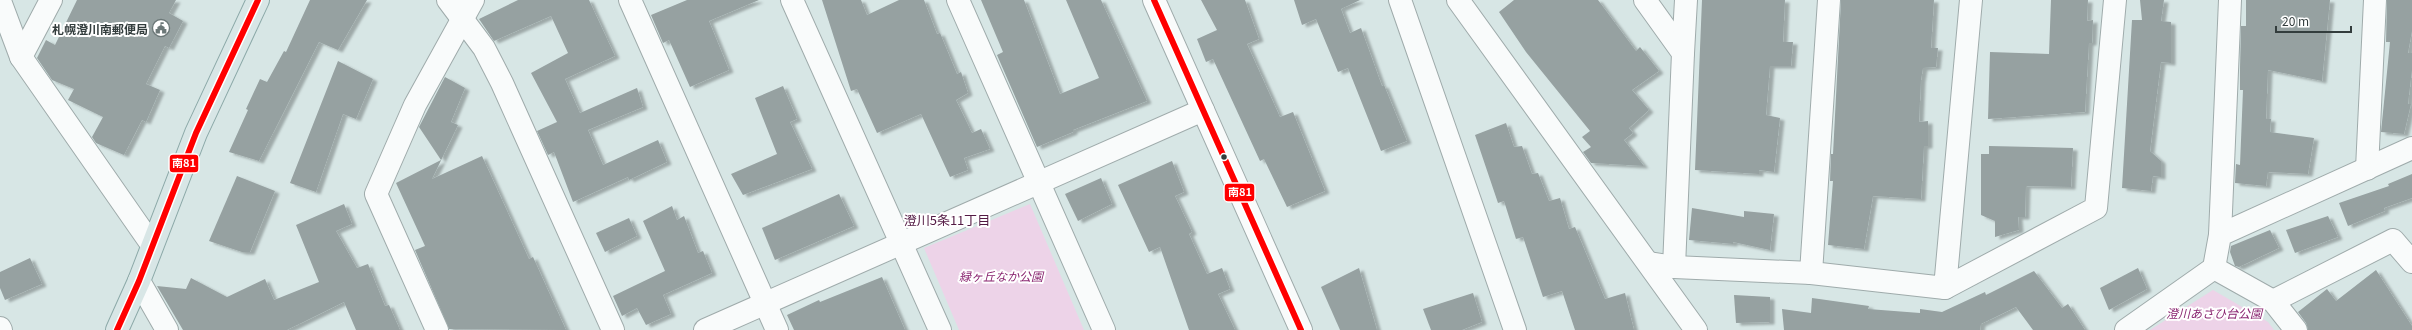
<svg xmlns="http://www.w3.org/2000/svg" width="2412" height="330" viewBox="0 0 2412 330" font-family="Georgia,'Noto Sans JP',serif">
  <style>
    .green { fill: #edd3e8 }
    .building { fill: #96a1a1; filter: url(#shadow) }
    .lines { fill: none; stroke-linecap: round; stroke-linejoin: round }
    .minor-casing { stroke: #9fabab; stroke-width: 24 }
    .tertiary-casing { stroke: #9fabab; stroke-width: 24 }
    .primary-casing { stroke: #8ca9a8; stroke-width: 24 }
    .minor { stroke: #f9fbfb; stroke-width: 22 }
    .tertiary { stroke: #f9fbfb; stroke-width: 22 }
    .primary { stroke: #d8e6e6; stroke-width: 22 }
    .bus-1-casing { stroke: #fff; stroke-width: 9 }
    .bus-1 { stroke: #f00; stroke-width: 6 }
    .bus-dot { fill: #333d3d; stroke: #fff; stroke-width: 1.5 }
    .labels { text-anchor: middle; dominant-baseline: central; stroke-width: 4; stroke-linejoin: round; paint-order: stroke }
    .poi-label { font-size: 12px; font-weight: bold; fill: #333d3d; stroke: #fff; text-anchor: end }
    .park-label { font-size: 12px; font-style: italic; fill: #8a2671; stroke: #fff }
    .neighbourhood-label { font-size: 13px; fill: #531a44; stroke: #fff }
    .line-badge { stroke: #fff; stroke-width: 1.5 }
    .badge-label { font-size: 11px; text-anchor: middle; font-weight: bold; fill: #fff }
  </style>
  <defs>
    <filter id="shadow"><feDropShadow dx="4.5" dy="2.5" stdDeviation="1" flood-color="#0004"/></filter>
  </defs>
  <rect width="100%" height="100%" fill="#d7e6e5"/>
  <g class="green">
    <polygon points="1030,204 1084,330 959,330 924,248"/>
    <polygon points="2213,290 2268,322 2274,330 2150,330"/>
  </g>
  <g class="building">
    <polygon points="77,0 176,0 169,13 183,21 169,48 165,46 146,84 160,90 146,122 142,120 124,155 96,143 92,137 103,117 68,100 74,89 52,80 37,58 46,40 55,45"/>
    <polygon points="310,0 367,0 338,50 319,42 259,161 229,152 248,110 246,109 260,79 267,82 284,51 286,52"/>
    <polygon points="518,0 589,0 615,56 565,79 580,113 637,88 643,107 588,130 603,165 658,140 667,162 629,180 628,177 573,202 554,152 548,155 537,131 557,122 531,73 568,53 551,16 494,41 479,19"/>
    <polygon points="687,0 759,0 709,21 729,70 690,87 669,40 663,43 651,15"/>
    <polygon points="822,0 861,0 867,15 899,0 924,0 937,34 940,33 957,74 961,72 968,93 956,100 972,133 981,129 990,149 964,158 968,170 950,177 921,114 877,133 857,89 851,91"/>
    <polygon points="981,0 1024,0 1060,94 1099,78 1066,0 1101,0 1147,101 1073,130 1073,132 1037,147 997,55 1003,52"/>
    <polygon points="1201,0 1245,0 1259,39 1247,44 1280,117 1293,112 1325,191 1287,207 1264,159 1260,161 1213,59 1206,62 1197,39 1217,30"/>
    <polygon points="1294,0 1360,0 1341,9 1350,33 1361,28 1382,86 1384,85 1407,141 1381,151 1348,68 1338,72 1316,19 1302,25"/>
    <polygon points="1514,0 1598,0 1636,51 1640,47 1659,71 1632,90 1649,110 1629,128 1633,133 1624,140 1644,166 1591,163 1583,152 1591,147 1582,137 1590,131 1526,52 1499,12"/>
    <polygon points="1702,0 1785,0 1783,42 1793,42 1791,66 1770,66 1766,115 1780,118 1774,172 1759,170 1759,174 1695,170"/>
    <polygon points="1841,0 1934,0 1931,48 1938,48 1936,67 1923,68 1921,80 1919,122 1928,121 1928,146 1924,146 1921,199 1873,196 1864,249 1828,245 1833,181 1830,181 1831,154 1833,154"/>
    <polygon points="2051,0 2088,0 2087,21 2093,20 2092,43 2089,43 2085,112 1988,119 1990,52 2049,54"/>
    <polygon points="2140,0 2164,0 2161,21 2171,22 2171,63 2161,62 2150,151 2161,161 2161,177 2153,176 2151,191 2122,188 2132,20 2142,20"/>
    <polygon points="2246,0 2330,0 2322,81 2268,70 2266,119 2271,119 2270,132 2314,138 2308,174 2268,172 2266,186 2235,183 2236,164 2240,165 2243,90 2240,90 2240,68 2241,26 2246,26"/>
    <polygon points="2387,0 2412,0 2412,31 2408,53 2412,53 2412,70 2408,104 2411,104 2404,134 2381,132 2390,42 2386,42"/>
    <polygon points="338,61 373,79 356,119 343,114 316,192 290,183"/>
    <polygon points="445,77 465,88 451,122 458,125 432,179 482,156 529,259 533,257 566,330 449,329 415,250 425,246 396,183 441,160 419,127"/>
    <polygon points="783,86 797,119 790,122 812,169 743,195 731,174 777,154 755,98"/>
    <polygon points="1506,123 1514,147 1522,146 1532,174 1538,173 1549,201 1560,198 1569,229 1575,227 1605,299 1625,293 1634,330 1575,330 1562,291 1543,297 1523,237 1516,239 1504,201 1498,203 1475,135"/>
    <polygon points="1989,146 2073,148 2071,187 2026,186 2025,217 2018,217 2019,230 1995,237 1995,221 1981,215 1981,154 1989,154"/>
    <polygon points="1172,161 1184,192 1175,196 1192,232 1189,234 1207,274 1222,268 1230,289 1218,294 1235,330 1189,330 1160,247 1149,252 1118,185"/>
    <polygon points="2412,174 2412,198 2384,208 2385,211 2348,226 2339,203 2389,186 2388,184"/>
    <polygon points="237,176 275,191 250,252 242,252 209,241"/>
    <polygon points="1101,178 1112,204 1078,221 1065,194"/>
    <polygon points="839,194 854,226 775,260 762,228"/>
    <polygon points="344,204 352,224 336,231 357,268 368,264 385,306 389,305 400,330 356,330 344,302 287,330 183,330 157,286 186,289 191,278 227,297 265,279 274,300 319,282 296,225"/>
    <polygon points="672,206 677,220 684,216 698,253 703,251 712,273 663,295 671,314 646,325 637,308 622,316 613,296 665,271 643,221"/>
    <polygon points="1692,208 1744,217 1744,211 1774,214 1770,250 1733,242 1733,244 1689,240"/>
    <polygon points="2328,216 2338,237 2295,253 2286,230"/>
    <polygon points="629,218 637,236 605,252 596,233"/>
    <polygon points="2270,230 2279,248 2239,267 2235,266 2230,252 2231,246"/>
    <polygon points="30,258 42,284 5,300 0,288 0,272"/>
    <polygon points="1359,268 1377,330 1340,330 1321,287"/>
    <polygon points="2138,268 2147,289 2109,310 2100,288"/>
    <polygon points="2376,270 2412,326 2412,330 2308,330 2306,323 2298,312 2327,289 2336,301"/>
    <polygon points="2034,271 2062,308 2068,304 2085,330 2033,330 2016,307 1981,324 1980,330 1784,330 1782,309 1811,313 1812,298 1869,306 1868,309 1920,313 1920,309 1942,312 1985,292 1986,295"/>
    <polygon points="882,277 905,330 794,330 787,315 819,300 820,302"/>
    <polygon points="1473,293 1482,322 1462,330 1431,330 1423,309"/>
    <polygon points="1734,295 1770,297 1770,322 1736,323"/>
  </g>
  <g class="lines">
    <g class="minor-casing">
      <g id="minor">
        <polyline points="448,0 484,48 502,83 613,330"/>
        <polyline points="630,0 777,330"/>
        <polyline points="792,0 940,330"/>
        <polyline points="958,0 1104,330"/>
        <polyline points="1400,0 1515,330"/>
        <polyline points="1458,0 1696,330"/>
        <polyline points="1645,0 1683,53 1674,267"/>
        <polyline points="0,1 21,57 152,245"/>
        <polyline points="1683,53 1686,0"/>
        <polyline points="21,57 51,0"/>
        <polyline points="2367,169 2375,0"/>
        <polyline points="2220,235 2230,0"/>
        <polyline points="1649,263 1674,267 1811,273 1945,288 1971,0"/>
        <polyline points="2214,268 2273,301 2296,330"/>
        <polyline points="1811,273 1829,0"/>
        <polyline points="139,281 167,330"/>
        <polyline points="1945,288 2096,208 2115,0"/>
        <polyline points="2273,301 2393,240 2412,262"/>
        <polyline points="0,328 1,330"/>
        <polyline points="437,330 376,194 415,105 473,0"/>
        <polyline points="705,330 1203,110"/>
        <polyline points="2126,330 2214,268 2220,235 2412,148"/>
      </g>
    </g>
    <g class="tertiary-casing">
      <polyline id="tertiary" points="1154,0 1301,330"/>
    </g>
    <g class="primary-casing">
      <polyline id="primary" points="117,330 139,281 196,133 258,0"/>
    </g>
    <use href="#minor" class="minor"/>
    <use href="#tertiary" class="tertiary"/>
    <use href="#primary" class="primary"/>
    <g class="bus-1-casing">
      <g id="bus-1">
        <polyline points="1154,0 1301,330"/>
        <polyline points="117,330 139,281 196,133 258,0"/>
      </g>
    </g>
    <use href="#bus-1" class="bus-1"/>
  </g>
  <defs>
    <g id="civic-ring" transform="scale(0.9)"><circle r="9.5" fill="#fff" stroke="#6c7878" stroke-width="1.5"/><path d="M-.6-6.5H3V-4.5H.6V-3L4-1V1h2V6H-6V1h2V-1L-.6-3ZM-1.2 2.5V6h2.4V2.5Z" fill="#6c7878"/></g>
  </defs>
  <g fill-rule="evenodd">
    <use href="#civic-ring" x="161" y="28"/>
  </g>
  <circle class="bus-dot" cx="1224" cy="157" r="3.5"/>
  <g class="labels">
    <g class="poi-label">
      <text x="148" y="28">札幌澄川南郵便局</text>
    </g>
    <g class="park-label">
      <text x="1001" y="275">緑ヶ丘なか公園</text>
      <text x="2214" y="312">澄川あさひ台公園</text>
    </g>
    <g class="neighbourhood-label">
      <text x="947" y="219">澄川5条11丁目</text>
    </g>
  </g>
  <g class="line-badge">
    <rect x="169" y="154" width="30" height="19" rx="4" fill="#f00"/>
    <rect x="1224" y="183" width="31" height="19" rx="4" fill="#f00"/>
  </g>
  <g class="badge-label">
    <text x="184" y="167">南81</text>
    <text x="1240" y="196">南81</text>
  </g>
  <path d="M2276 26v6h75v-6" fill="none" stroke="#333d3d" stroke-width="2"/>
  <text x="2282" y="26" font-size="12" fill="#333d3d" stroke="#ffffff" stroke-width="3" paint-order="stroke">20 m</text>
</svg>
